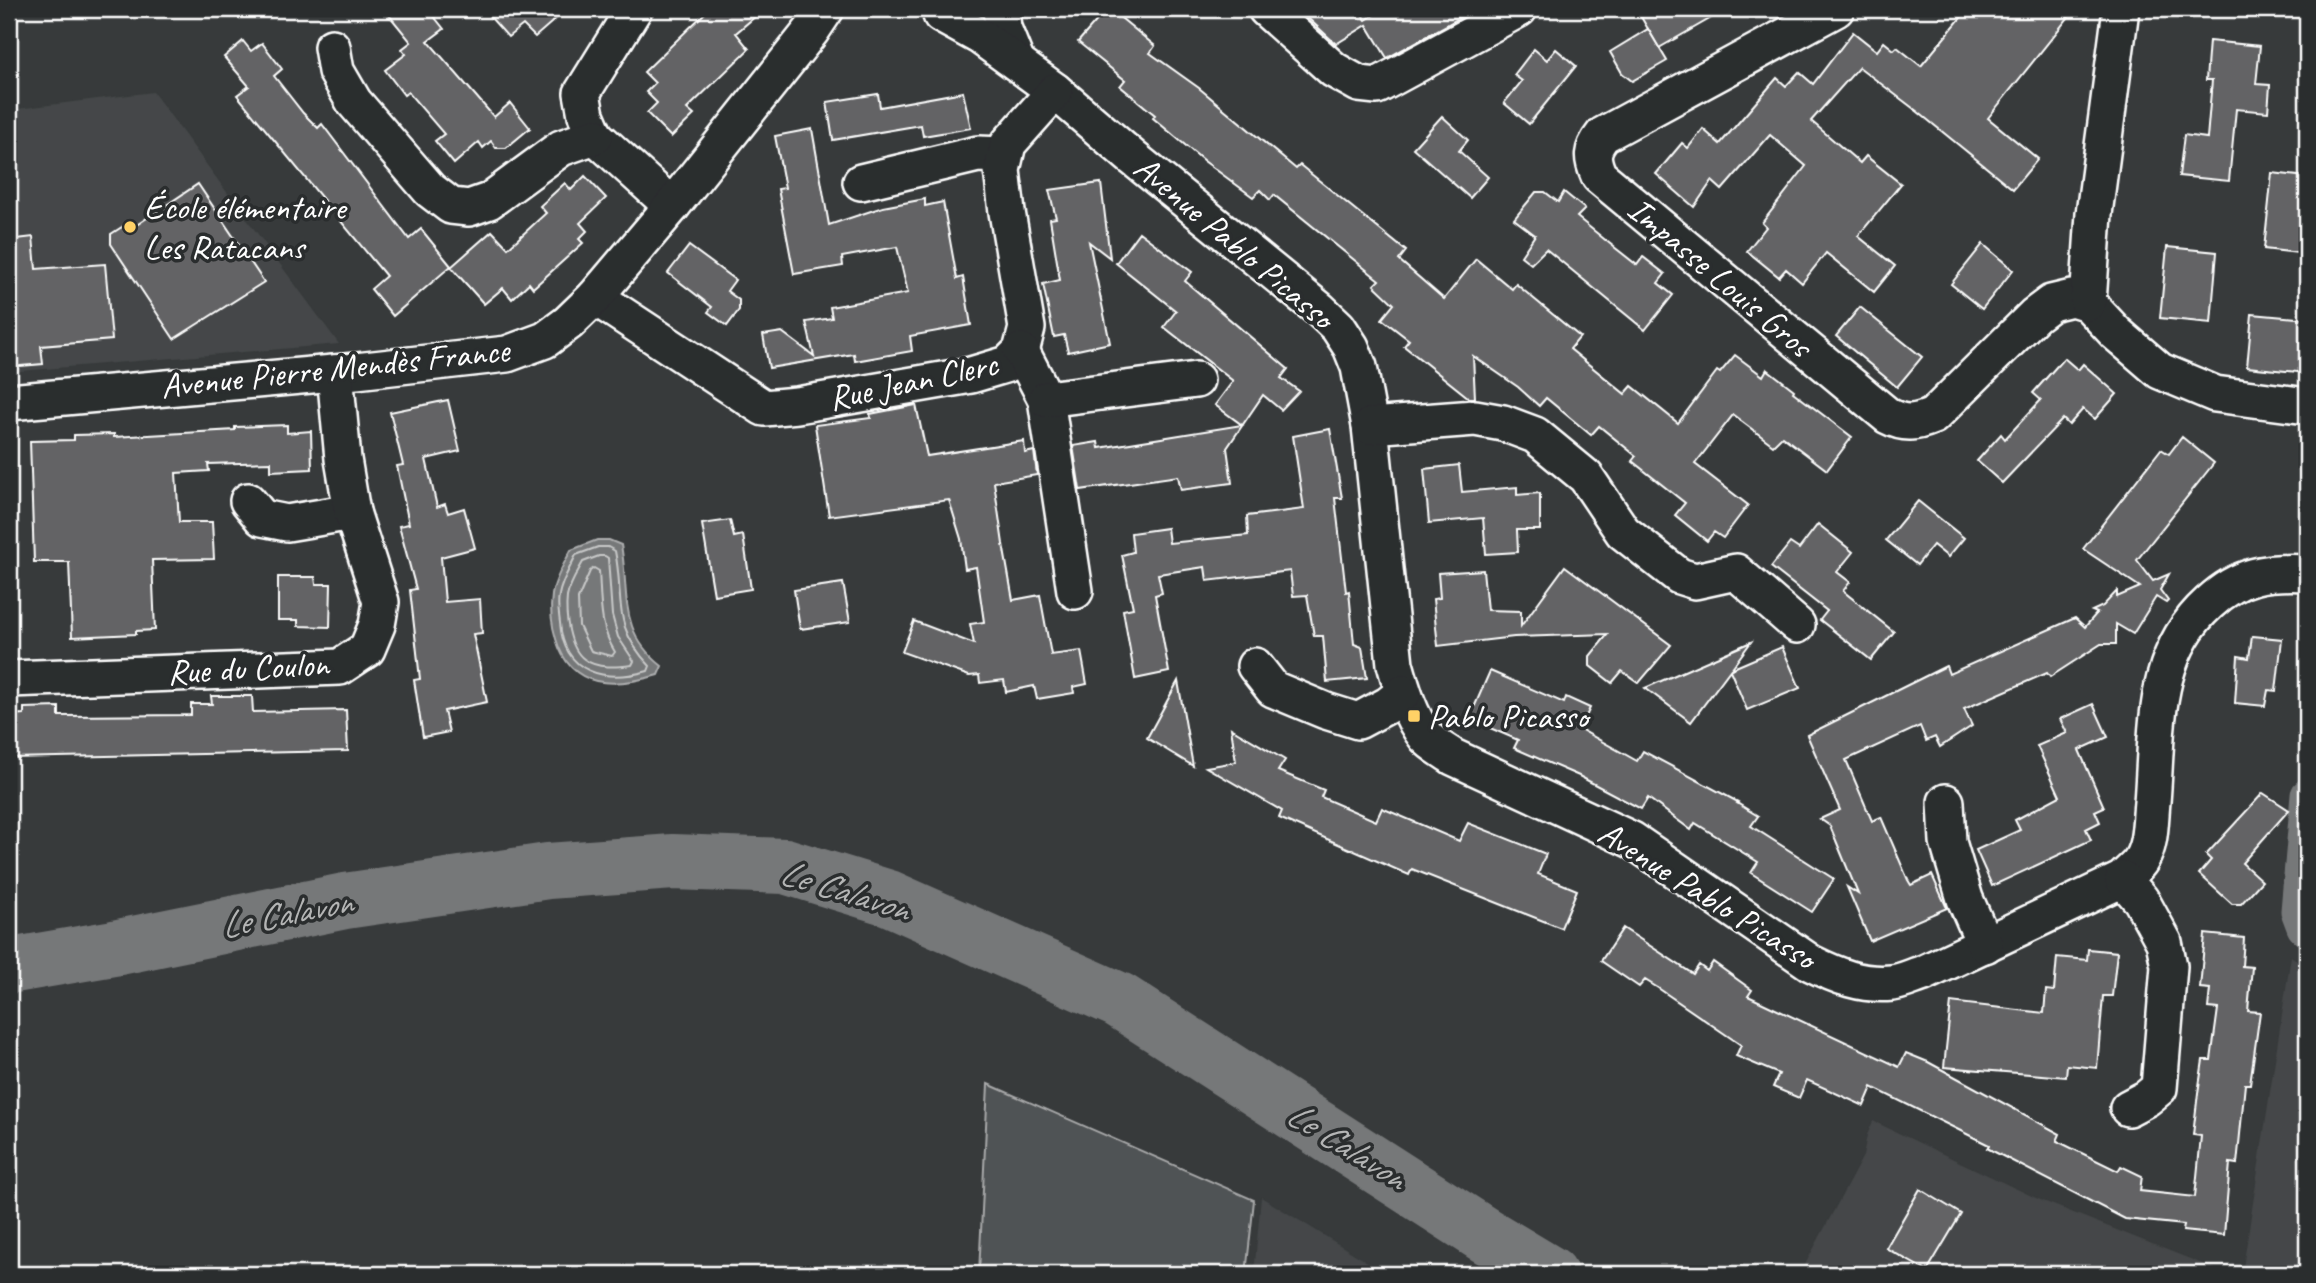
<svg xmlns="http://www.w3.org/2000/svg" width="2316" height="1283" viewBox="0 0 2316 1283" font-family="Caveat,sans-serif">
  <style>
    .built { fill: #444748 }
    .green { fill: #505354; stroke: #a8a9aa; stroke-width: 2 }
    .water { fill: #767879; stroke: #adaeaf; stroke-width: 2 }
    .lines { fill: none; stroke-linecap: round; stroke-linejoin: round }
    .shore { stroke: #c8c9c9; stroke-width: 2 }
    .canal { stroke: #767879; stroke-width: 33 }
    .river { stroke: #767879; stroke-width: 56 }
    .building { fill: #636465; stroke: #fff; stroke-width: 2 }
    .street-casing { stroke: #fff; stroke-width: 40 }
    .street { stroke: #2a2d2e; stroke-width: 35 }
    .poi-dot { fill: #ffd166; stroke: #2a2d2e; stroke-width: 2.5 }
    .labels { text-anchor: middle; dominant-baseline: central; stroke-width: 7; stroke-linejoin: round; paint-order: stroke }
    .poi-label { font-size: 35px; fill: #fff; stroke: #2a2d2e; text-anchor: start }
    .street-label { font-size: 35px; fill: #fff; stroke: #2a2d2e }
    .water-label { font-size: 37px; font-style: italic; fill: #b4b5b5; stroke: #2a2d2e }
  </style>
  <rect width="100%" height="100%" fill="#373a3b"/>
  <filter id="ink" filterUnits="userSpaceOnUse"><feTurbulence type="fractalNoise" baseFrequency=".0143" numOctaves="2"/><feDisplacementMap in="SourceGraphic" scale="14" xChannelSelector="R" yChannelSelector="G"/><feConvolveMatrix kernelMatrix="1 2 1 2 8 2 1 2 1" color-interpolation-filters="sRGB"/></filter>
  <g filter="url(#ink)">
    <g class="built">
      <polygon points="153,92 339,344 9,372 9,110"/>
      <polygon points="2291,956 2307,968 2307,1274 2242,1274"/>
      <polygon points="1873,1121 2038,1199 2228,1274 1800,1274 1863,1156 1867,1135"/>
      <polygon points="1261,1197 1387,1274 1254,1274"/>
    </g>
    <polygon class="green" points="988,1084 1254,1200 1246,1274 979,1274"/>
    <path class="water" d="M597,540h12l12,5c9,48 -4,86 41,121l-4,9c-44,13 -87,15 -102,-36 -4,-13 -6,-30 -4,-44 2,-15 12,-31 19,-45z"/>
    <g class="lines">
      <g class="shore">
        <path d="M598,547h10l7,4c10,49 -5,73 35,115l-2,5c-43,12 -84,3 -88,-48 -1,-9 -3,-19 -1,-28 2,-13 11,-27 17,-40z"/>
        <path d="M599,556h6l3,2 4,57 6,22 16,24 -2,4c-15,2 -35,4 -48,-6 -15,-11 -19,-44 -17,-62 2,-12 10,-24 16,-35z"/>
        <path d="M594,568l5,3c2,28 0,56 16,81l-3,4 -21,-5 -12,-25 -1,-27 12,-28z"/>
      </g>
      <polyline class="canal" points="2307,795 2297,911 2303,927 2307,931"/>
      <polyline class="river" points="9,966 114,948 345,901 548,871 673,862 785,866 889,898 1119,1000 1483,1234 1550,1274"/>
    </g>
    <g class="building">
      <polygon points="384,9 428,9 444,29 428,41 494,117 510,103 530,128 506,148 496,148 491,141 483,148 479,142 454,164 435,141 444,134 408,92 404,95 385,70 406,54 402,49 411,42"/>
      <polygon points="483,9 567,9 535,37 523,25 508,37"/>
      <polygon points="709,9 764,9 736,33 749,49 687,109 694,115 671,137 647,113 657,103 646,92 655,83 644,72"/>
      <polygon points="1107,9 1110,9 1155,46 1150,53 1199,88 1296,169 1300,165 1406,251 1399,260 1444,299 1476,259 1512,289 1516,284 1580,337 1570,349 1625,394 1632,386 1678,423 1717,371 1720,373 1735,355 1763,376 1767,369 1794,390 1793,392 1852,437 1827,470 1782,436 1773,445 1733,415 1695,464 1748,505 1723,538 1714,532 1707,541 1675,515 1685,503 1632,461 1636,456 1599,426 1591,435 1546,398 1539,406 1518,387 1473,356 1475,398 1469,398 1404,346 1409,340 1382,319 1394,304 1374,285 1379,280 1274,195 1270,200 1260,190 1253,197 1204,161 1153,118 1155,115 1120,86 1125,80 1078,42"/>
      <polygon points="1298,9 1358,9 1366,20 1383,9 1475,9 1387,58 1367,25 1336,44"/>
      <polygon points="1656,9 1727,9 1659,48 1641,17"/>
      <polygon points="1968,9 2075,9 1988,118 2038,159 2013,189 1918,112 1859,67 1811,121 1860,163 1866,156 1901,184 1858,236 1895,266 1874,292 1826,253 1802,283 1786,269 1779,277 1747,251 1766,227 1762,223 1806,166 1770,135 1722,190 1712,181 1694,207 1656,174 1682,143 1688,148 1703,129 1720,144 1777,78 1786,86 1799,72 1813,84 1853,32 1877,51 1884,42 1894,50 1897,47 1921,66"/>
      <polygon points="1648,29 1667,61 1632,81 1622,73 1610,52"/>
      <polygon points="243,41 251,51 262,43 282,69 274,76 303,113 318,128 322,124 409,239 421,229 451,266 393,316 371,289 386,276 237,95 249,86 224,57"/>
      <polygon points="2209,41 2260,46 2256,84 2270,85 2268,112 2236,109 2229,181 2179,176 2184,135 2207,138 2212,80 2206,80"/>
      <polygon points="1534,49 1547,60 1556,49 1576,66 1529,124 1504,103 1522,81 1514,75"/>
      <polygon points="963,92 971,128 923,136 921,125 833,140 827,102 878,94 880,107"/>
      <polygon points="1442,116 1468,140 1459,151 1488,177 1470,198 1413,148"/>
      <polygon points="812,129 829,225 883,207 925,199 925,206 943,202 957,279 963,277 971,325 910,336 912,351 855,361 854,354 769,368 763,335 782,332 814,356 806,322 832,318 830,307 908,293 897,247 842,257 843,266 794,274 778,189 785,188 775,136"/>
      <polygon points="2272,173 2307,177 2307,254 2264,249"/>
      <polygon points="585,176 606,198 580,223 587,231 579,239 583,243 533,288 529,283 512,299 503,288 484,304 451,267 492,231 508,248 546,213 540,206 565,183 571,190"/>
      <polygon points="1101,183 1110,258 1089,242 1110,343 1068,352 1064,335 1054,337 1043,284 1060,280 1050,219 1056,218 1049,190"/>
      <polygon points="198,184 264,282 174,339 111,244 111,234 125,225 129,230"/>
      <polygon points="1536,192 1545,192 1558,202 1564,192 1585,209 1577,217 1609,243 1637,265 1643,257 1665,274 1658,283 1673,295 1645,330 1546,249 1531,264 1521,256 1535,235 1514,219"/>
      <polygon points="1139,232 1192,272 1185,281 1288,369 1281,378 1299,391 1281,410 1263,395 1227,448 1232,483 1181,490 1178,476 1080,490 1073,446 1098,442 1099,448 1242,425 1215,405 1233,381 1164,327 1176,311 1116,263"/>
      <polygon points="33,237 36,269 105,264 112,340 41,346 43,364 9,367 9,240"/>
      <polygon points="1983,244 2013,270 1982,309 1951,284"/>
      <polygon points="689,246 735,280 727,291 739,300 739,310 727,326 708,312 712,307 668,273"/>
      <polygon points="2167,247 2217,252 2211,323 2160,318"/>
      <polygon points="1860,307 1922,357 1897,387 1836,336"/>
      <polygon points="2252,314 2307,319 2307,373 2247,367"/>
      <polygon points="2064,358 2078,370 2083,364 2117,394 2095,419 2083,409 2069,425 2063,419 2002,483 1977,461 2001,434 2005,439 2041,400 2033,393"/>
      <polygon points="448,400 460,451 426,459 437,507 445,504 448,513 464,508 475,548 441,557 445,602 480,599 482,633 473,634 487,702 444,711 449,732 423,737 414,680 420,679 410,590 416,589 399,526 409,524 397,466 403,465 390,412"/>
      <polygon points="916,405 927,456 1024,441 1025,453 1034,451 1037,475 994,482 1003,544 1013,600 1040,595 1051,655 1081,651 1087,684 1073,687 1074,693 1037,699 1034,686 1006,692 1004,680 980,683 979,675 969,676 902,652 914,621 974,644 970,624 984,622 976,567 965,569 961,539 949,500 829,516 815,425 871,418 870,414"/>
      <polygon points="287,425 287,433 311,431 312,469 271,471 271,462 208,464 209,471 176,473 179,522 212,522 214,559 152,560 155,630 136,631 136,634 72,637 69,562 34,562 30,441 74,440 74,435 114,434 114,437 235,430 235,427"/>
      <polygon points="1330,429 1342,498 1335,498 1346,592 1349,591 1354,644 1362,647 1367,678 1327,682 1323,636 1314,636 1307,595 1293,596 1290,571 1207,581 1205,567 1158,574 1162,593 1155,595 1169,672 1135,679 1123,610 1133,608 1122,555 1133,552 1131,533 1167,528 1169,543 1248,535 1247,516 1304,509 1293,436"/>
      <polygon points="2182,437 2214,463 2137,560 2153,581 2169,574 2160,590 2168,601 2166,603 2156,597 2133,634 2116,624 2116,644 2101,644 2050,677 2047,673 1964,709 1972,726 1940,747 1935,737 1926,741 1920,726 1846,760 1872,821 1881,817 1908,880 1911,885 1932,875 1947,908 1870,941 1847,887 1858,894 1830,826 1820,819 1840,810 1807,735 1946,666 1949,674 2075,618 2085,627 2097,613 2092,611 2103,606 2117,591 2117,597 2140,587 2083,549 2161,449 2169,454"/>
      <polygon points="1459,465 1462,492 1517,487 1517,495 1540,493 1540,530 1517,530 1518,552 1486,554 1483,518 1429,523 1424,469"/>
      <polygon points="1918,501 1964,538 1948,557 1933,545 1917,565 1886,540"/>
      <polygon points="730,520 734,537 743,535 751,589 714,595 702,524"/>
      <polygon points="1818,524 1853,552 1837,572 1850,582 1843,591 1894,632 1871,660 1820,620 1827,611 1771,567 1790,543 1799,549"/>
      <polygon points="1565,566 1671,645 1639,683 1622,671 1612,683 1590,666 1590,656 1608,634 1514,637 1438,646 1433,599 1440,598 1438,573 1483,570 1487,610 1521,611 1521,626"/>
      <polygon points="278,577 315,577 316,584 331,584 330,627 298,626 298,620 278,620"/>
      <polygon points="843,583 850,622 800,629 794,590"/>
      <polygon points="2252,636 2282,639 2276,691 2268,690 2265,706 2235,703 2238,656 2249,658"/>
      <polygon points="1751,642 1731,669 1782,647 1800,688 1747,710 1730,670 1691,722 1645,688"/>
      <polygon points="1490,671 1564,703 1566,697 1590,708 1580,729 1637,761 1643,751 1738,802 1737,803 1758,816 1751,826 1834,879 1812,912 1751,873 1758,862 1695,823 1691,830 1648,798 1641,809 1579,776 1514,748 1518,740 1469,719"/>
      <polygon points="1178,681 1193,766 1147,738"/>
      <polygon points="211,696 252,696 253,712 346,710 348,751 9,758 9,715 24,714 24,708 59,707 59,716 191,715 191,704 212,704"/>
      <polygon points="2093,704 2108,737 2079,750 2104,807 2095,811 2100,822 2086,829 2091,840 1992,886 1976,850 2020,830 2015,820 2060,796 2037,746 2067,733 2060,719"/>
      <polygon points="1231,728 1285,760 1278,771 1324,790 1321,797 1376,821 1382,808 1459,841 1468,823 1546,854 1538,874 1577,890 1561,928 1412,869 1409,875 1279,818 1282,811 1206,767 1236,762"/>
      <polygon points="2263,793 2289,810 2242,863 2262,881 2241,904 2232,904 2199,874 2211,860 2206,855"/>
      <polygon points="1623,928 1693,974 1699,965 1707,971 1713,962 1752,990 1748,996 1899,1067 1906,1053 1928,1062 2060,1134 2057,1141 2118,1171 2121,1166 2142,1176 2140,1191 2195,1197 2201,1136 2193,1135 2198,1093 2203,1060 2211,1060 2218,1009 2208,1008 2210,989 2200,988 2205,934 2244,938 2242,966 2252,967 2248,1011 2260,1012 2250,1084 2245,1084 2237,1164 2230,1163 2224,1235 2183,1231 2184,1225 2125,1219 1987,1148 1989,1145 1872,1087 1864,1106 1807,1080 1799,1098 1773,1087 1779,1074 1736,1056 1741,1045 1658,988 1645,980 1639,987 1601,961"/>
      <polygon points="2088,949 2117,952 2112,996 2103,996 2097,1068 2067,1065 2066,1077 1944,1067 1951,1002 2044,1013 2046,990 2054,991 2057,957 2087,960"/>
      <polygon points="1920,1189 1961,1214 1927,1271 1886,1248"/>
    </g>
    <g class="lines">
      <g class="street-casing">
        <g id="street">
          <polyline points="634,9 582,93 586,115 595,136 672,206"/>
          <polyline points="1001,9 1003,28 1017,63"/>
          <polyline points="1266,9 1334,70 1359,84 1377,86 1519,9"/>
          <path d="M1836,9l-233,126c-12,15 -12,23 -4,41l289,240c17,9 28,7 45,0l102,-101 16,-12 21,-5 16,5 28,30 44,38 55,23 92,12"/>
          <path d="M941,15l40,22 74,54 78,67 186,151 19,18 13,20 8,20 11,59 25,238c7,25 15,53 31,73 7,8 19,14 27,20l179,83 179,123c26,13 51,23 81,20 10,-1 22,-7 32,-10l199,-94c5,-6 14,-12 18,-19 10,-16 9,-39 11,-58 6,-72 -1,-147 57,-199 31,-29 57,-32 98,-30"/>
          <polyline points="332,47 336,71 354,102 430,190 451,206 469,208 489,201 561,148 595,136"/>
          <polyline points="861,182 978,154 1005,155"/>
          <polyline points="595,297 764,408 797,405 971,375 1008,364 1021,351 1027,328 1007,212 1002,170 1008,144 1055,91"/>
          <polyline points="2088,303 2094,214 2121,9"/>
          <polyline points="1021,351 1046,399 1075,591"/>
          <polyline points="1046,399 1196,380"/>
          <polyline points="9,402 356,371 507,354 545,340 568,323 595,297 672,206 812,30 826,9"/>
          <polyline points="1370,426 1475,418 1503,423 1535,435 1586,477 1623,532 1679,576 1695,581 1736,572 1797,625"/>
          <polyline points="248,501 262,518 287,523 352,512"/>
          <polyline points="1255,666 1273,689 1326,711 1358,721 1388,705 1403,693"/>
          <polyline points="9,679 340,667 367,649 377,625 381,602 352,512 343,459 335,373"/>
          <polyline points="1946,802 1948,842 1965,899 1985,945"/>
          <polyline points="2123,879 2141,900 2164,942 2169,966 2159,1088 2147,1098 2128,1108"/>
        </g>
      </g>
      <use href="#street" class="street"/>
    </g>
  </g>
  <g class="poi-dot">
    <circle cx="130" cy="227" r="7"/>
    <rect x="1407" y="709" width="14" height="14" rx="3.5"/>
  </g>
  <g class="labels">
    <g class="poi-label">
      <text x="144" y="207">École élémentaire<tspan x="144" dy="40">Les Ratacans</tspan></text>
      <text x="1428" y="716">Pablo Picasso</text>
    </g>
    <g class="street-label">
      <text transform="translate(1234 242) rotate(40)">Avenue Pablo Picasso</text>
      <text transform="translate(1720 277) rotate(40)">Impasse Louis Gros</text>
      <text transform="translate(335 368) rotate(-6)">Avenue Pierre Mendès France</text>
      <text transform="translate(913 381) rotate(-12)">Rue Jean Clerc</text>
      <text transform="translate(248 668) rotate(-3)">Rue du Coulon</text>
      <text transform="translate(1707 895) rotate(32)">Avenue Pablo Picasso</text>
    </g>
    <g class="water-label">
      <text transform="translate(845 890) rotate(17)">Le Calavon</text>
      <text transform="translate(286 913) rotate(-11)">Le Calavon</text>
      <text transform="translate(1347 1145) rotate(32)">Le Calavon</text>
    </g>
  </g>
  <rect width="2316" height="1283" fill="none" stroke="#2a2d2e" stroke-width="35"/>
  <rect x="18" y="18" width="2281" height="1248" fill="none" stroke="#fff" stroke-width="2.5" filter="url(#ink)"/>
</svg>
